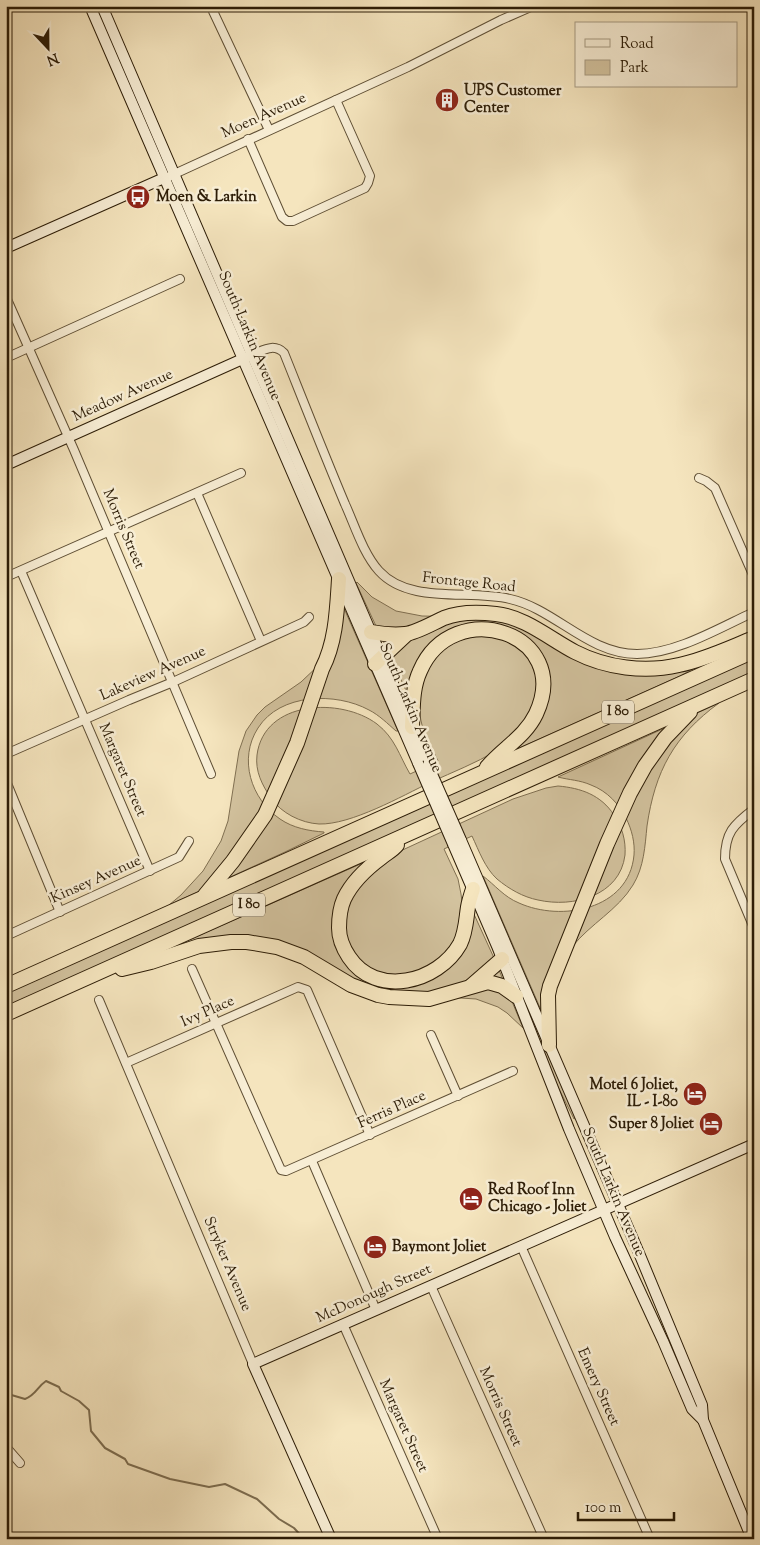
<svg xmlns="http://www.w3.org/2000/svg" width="760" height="1545" viewBox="0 0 760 1545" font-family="'Sorts Mill Goudy',serif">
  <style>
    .green { fill: #d3c39f; stroke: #807052 }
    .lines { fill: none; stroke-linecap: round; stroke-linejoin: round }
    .stream { stroke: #7c6c4f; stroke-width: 2 }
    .street-casing { stroke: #5e4e34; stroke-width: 10 }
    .secondary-casing { stroke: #2c1c06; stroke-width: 12 }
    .highway-casing { stroke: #2c1c06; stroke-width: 16 }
    .street { stroke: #f8eed5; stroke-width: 8 }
    .secondary { stroke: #f8eed5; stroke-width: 10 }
    .highway { stroke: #f5e5be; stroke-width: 14 }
    .secondary-bridge-casing { stroke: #2c1c06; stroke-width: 12; stroke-linecap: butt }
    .secondary-bridge { stroke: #f8eed5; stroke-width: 10 }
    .labels { text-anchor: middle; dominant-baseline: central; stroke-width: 5; stroke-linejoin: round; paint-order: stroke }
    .shield { fill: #f8eed5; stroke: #695b44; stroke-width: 1 }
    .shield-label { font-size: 14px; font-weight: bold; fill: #2c1c06 }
    .poi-label { font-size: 15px; font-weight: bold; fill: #2c1c06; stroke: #f8eed5; text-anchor: start }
    .street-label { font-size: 15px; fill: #2c1c06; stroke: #f8eed5 }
  </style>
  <rect width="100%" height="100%" fill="#f5e5be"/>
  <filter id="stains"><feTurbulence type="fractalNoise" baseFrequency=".004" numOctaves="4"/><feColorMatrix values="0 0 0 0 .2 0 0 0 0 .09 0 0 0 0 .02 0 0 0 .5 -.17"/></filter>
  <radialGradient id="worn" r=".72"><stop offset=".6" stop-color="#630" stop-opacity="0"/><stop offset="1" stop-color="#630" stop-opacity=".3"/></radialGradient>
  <g class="green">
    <polygon points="357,582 372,597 396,611 422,616 476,617 508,620 588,662 700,665 680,676 508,753 546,693 523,637 449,634 409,697 356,583"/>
    <path d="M343,606l55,125h-2c-8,-7 -17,-16 -27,-21 -33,-18 -89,-17 -111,18 -20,31 -7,71 22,91 13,9 29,12 44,13v1l-39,19 -116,53 12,-10 22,-24 18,-30 7,-20 11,-70 7,-20 11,-16 8,-8 36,-25 19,-18z"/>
    <path d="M479,635c6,1 13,0 19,2 14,3 32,16 35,31 2,5 5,12 4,18 0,11 -7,30 -14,39 -7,8 -18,20 -27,26 -20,12 -43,21 -65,31 -29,14 -80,43 -112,42 -18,-1 -38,-11 -48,-26 -9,-13 -16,-27 -14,-43 7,-55 84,-58 120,-31 18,14 22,31 33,50l28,-13c-6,-12 -12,-24 -16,-36 -7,-26 0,-57 21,-75 10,-9 24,-12 36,-15z"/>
    <polygon points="754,657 754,674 6,1008 6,992 66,965 77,962 81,958"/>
    <path d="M719,703c-45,33 -64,68 -72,123 -2,20 -3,41 -14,59 -15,25 -43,39 -61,62 -4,4 -6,11 -8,17 -7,15 -14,30 -20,45l-3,1 -58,-134c12,9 21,21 36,27 42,19 110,7 115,-48 1,-12 -2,-25 -8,-37 -7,-14 -19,-27 -35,-33 -11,-5 -22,-5 -33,-8z"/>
    <path d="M558,786c23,2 43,9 56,29 8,12 12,25 11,40 -5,41 -52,53 -87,45 -15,-3 -29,-11 -41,-21 -12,-11 -18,-28 -25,-43l-28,13 14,30 3,15 2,16 -8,33 -16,18 -22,11 -21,3 -19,-3 -19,-12 -13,-23 1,-30 13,-23 37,-31 117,-54 33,-11z"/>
    <polygon points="374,858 336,914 360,974 432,977 473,912 494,958 523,1028 507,1013 498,1007 476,999 384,993 280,944 157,954"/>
    <polygon points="516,983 518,983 576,1118 574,1119 555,1081"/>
  </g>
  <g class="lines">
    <path class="stream" d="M6,1390l2,4 17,5c11,-4 12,-12 21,-18l13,6 2,4 18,10 10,9 2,21 14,17 20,11 3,5 42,15 39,8 16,-3 32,15 22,20 15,9 10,11"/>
    <g class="street-casing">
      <g id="street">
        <polyline points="212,9 269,130"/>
        <polyline points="248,139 282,217 287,221 293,221 365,188 368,183 370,176 336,100"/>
        <polyline points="170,176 408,67 501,20 533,6"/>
        <polyline points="6,297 74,450 211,774"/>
        <path d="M253,354c11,-4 21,-11 31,-1 20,50 40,101 61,151 10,22 18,49 34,67 31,34 90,18 131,28 45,10 78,55 127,55 39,0 82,-26 117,-42"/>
        <polyline points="6,358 180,279"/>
        <polyline points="699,478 706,481 715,488 754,577"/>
        <polyline points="197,493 261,641"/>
        <polyline points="21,571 150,871"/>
        <polyline points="6,577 241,473"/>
        <polyline points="6,754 129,700 173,682 304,622 309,617"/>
        <polyline points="6,781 60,912"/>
        <path d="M754,809c-21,16 -29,24 -29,50l29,69"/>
        <polyline points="6,936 179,857 189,841"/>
        <polyline points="192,969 281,1170 286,1171 513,1071"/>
        <polyline points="99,1000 253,1364"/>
        <polyline points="431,1035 458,1096"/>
        <polyline points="126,1063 298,987 307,990 370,1135"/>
        <polyline points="312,1161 376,1310"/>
        <polyline points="521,1246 650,1539"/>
        <polyline points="431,1286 544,1539"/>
        <polyline points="343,1324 438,1539"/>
        <polyline points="6,1447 20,1463"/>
      </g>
    </g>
    <g class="secondary-casing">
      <g id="secondary">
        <polyline points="90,6 418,763"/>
        <polyline points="102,6 428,765"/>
        <polyline points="6,248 164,178"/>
        <polyline points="6,465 247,357"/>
        <polyline points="461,840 639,1253 702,1405 703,1420 752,1539"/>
        <polyline points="453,844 497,946 569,1129 615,1237 663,1341 692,1409 703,1420"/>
        <polyline points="331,1539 253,1364 754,1144"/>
      </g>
    </g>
    <g class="highway-casing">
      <g id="highway">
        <path d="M371,632c11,2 23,3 34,2 11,-1 28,-11 39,-16 15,-6 36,-6 52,-4 29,3 54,25 79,38 31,16 70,21 104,13 25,-5 50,-17 75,-27"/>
        <polyline points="375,664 407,634"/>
        <path d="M412,727c1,-19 0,-39 8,-56 33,-77 154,-38 116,43 -11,23 -33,34 -49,53"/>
        <path d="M397,845c-4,5 -10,8 -15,12 -15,11 -30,25 -38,42 -4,9 -5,19 -5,29 0,11 4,20 10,29 27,41 89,26 111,-13 6,-12 6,-24 8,-37 1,-6 3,-12 5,-18"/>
        <path d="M205,895l28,-34 32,-46 32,-72 25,-74c14,-27 15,-59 17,-90"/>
        <polyline points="122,969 151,962 199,946 231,942 247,942 277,947 304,957 351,985 378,995 389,997 429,999 488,982 502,986 516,996"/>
        <polyline points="6,986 754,651"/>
        <polyline points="471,986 502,959"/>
        <polyline points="6,1014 754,679"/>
        <polyline points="549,1045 548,995 550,986 607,844 630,793 645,766 665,738 690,712"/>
      </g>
    </g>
    <use href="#street" class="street"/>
    <use href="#secondary" class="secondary"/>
    <use href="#highway" class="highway"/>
    <g class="secondary-bridge-casing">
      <g id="secondary-bridge">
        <polyline points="418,763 453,844"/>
        <polyline points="428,765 461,840"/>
      </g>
    </g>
    <use href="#secondary-bridge" class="secondary-bridge"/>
  </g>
  <defs>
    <g id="building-disc" transform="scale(1.25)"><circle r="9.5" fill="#8f2418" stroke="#f8eed5"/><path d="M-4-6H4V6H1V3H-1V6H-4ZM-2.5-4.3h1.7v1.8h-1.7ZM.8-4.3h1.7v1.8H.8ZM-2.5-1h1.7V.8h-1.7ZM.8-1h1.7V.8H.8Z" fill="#fff"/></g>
    <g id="bus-disc" transform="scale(1.25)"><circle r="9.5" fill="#8f2418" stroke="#f8eed5"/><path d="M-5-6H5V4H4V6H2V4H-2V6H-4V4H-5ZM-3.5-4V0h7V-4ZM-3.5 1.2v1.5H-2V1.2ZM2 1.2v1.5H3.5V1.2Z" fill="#fff"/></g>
    <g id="hotel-disc" transform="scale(1.25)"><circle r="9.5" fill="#8f2418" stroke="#f8eed5"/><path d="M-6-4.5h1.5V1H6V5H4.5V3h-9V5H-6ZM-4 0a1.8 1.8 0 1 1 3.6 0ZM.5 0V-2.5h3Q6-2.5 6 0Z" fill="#fff"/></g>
  </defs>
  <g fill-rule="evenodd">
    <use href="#building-disc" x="447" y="100"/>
    <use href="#bus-disc" x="138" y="197"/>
    <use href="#hotel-disc" x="695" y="1094"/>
    <use href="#hotel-disc" x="711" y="1124"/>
    <use href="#hotel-disc" x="471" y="1199"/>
    <use href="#hotel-disc" x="375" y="1247"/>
  </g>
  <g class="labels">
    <g class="shield">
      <rect x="602" y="700.5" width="32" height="23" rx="4"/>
      <rect x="233" y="893.5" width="32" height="23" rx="4"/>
    </g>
    <g class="shield-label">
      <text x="618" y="712">I 80</text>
      <text x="249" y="905">I 80</text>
    </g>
    <g class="poi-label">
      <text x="464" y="91">UPS Customer<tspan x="464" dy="17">Center</tspan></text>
      <text x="156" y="197">Moen &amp; Larkin</text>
      <text x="678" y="1085" text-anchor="end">Motel 6 Joliet,<tspan x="678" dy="17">IL - I-80</tspan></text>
      <text x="694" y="1124" text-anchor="end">Super 8 Joliet</text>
      <text x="488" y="1190">Red Roof Inn<tspan x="488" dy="17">Chicago - Joliet</tspan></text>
      <text x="392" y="1247">Baymont Joliet</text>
    </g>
    <g class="street-label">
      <text transform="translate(264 116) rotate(-24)">Moen Avenue</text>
      <text transform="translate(249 336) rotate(67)">South Larkin Avenue</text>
      <text transform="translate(123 396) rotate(-24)">Meadow Avenue</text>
      <text transform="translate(123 529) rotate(67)">Morris Street</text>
      <text transform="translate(469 583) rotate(6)">Frontage Road</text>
      <text transform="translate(153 674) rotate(-24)">Lakeview Avenue</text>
      <text transform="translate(410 708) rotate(67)">South Larkin Avenue</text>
      <text transform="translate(122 770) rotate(67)">Margaret Street</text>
      <text transform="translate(96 880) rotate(-24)">Kinsey Avenue</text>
      <text transform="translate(208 1012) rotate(-24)">Ivy Place</text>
      <text transform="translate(392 1110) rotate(-24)">Ferris Place</text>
      <text transform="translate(613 1192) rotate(67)">South Larkin Avenue</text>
      <text transform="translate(227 1264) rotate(67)">Stryker Avenue</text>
      <text transform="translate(374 1294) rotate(-24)">McDonough Street</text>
      <text transform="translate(598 1387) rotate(66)">Emery Street</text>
      <text transform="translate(500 1407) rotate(66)">Morris Street</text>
      <text transform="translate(403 1426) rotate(66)">Margaret Street</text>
    </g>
  </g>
  <rect width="760" height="1545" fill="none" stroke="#f5e5be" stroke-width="25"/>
  <rect x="8" y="8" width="745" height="1530" fill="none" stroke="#2c1c06" stroke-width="2.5"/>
  <rect x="12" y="12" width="735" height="1520" fill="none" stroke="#2c1c06"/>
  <rect x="575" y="22" width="162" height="65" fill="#f8eed5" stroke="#a69a82"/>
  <rect x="585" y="39" width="25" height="8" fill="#f8eed5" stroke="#a69a82"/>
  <text x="620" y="48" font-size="15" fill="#2c1c06">Road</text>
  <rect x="585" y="60" width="25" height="15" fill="#d3c39f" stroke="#a69a82"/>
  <text x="620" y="72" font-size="15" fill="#2c1c06">Park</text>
  <g transform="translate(48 48) rotate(158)" stroke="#f8eed5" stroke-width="4" paint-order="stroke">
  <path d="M0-4L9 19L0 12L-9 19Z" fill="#2c1c06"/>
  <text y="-8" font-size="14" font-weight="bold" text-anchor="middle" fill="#2c1c06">N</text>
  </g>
  <path d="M578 1512v8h96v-8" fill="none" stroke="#2c1c06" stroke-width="2.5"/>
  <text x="585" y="1512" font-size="15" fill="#2c1c06" stroke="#f8eed5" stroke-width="4" paint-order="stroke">100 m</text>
  <rect width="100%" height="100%" filter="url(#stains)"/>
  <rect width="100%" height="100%" fill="url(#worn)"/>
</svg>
